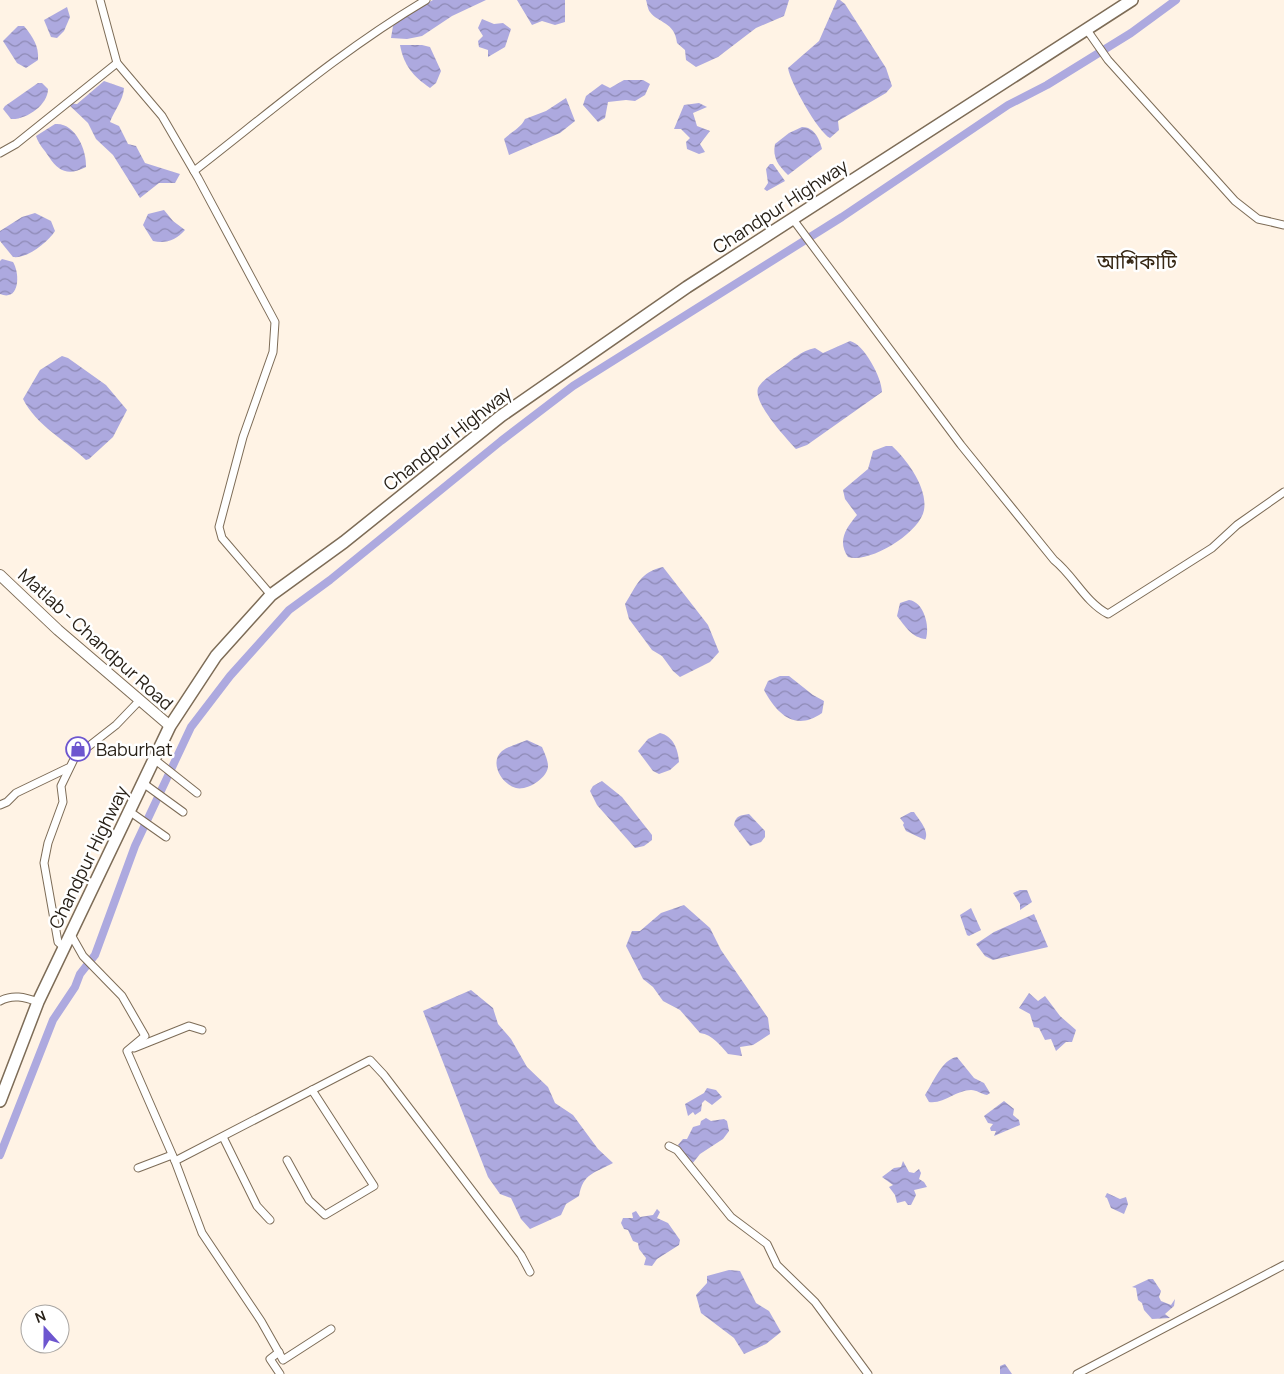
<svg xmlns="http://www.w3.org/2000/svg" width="1284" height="1374" viewBox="0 0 1284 1374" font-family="Manrope,'Noto Sans Bengali',sans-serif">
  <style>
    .water { fill: url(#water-waves) }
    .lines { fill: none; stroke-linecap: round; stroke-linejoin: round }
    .canal { stroke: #ada9df; stroke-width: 8 }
    .street-casing { stroke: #7d6c57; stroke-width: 9 }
    .secondary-casing { stroke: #7d6c57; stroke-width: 12 }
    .primary-casing { stroke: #7d6c57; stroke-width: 14 }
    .street { stroke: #fff; stroke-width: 7 }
    .secondary { stroke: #fff; stroke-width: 10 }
    .primary { stroke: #fff; stroke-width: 11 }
    .labels { text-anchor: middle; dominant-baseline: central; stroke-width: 5; stroke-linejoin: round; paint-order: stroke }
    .street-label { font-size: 18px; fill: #282118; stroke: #fff }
    .poi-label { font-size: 18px; fill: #282118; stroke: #fff; text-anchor: start }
    .quarter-label { font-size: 20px; fill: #382916; stroke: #fff }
  </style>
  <defs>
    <pattern id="water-waves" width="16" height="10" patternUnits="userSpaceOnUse" patternTransform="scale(1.25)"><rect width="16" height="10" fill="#ada9df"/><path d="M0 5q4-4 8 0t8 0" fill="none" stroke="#8d89b4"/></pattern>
  </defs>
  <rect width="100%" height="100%" fill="#fff3e5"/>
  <g class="water">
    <polygon points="433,0 486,0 452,16 422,36 407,39 391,38 393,26 412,11"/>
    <polygon points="517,0 565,0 565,22 555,25 542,21 532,25"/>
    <path d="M646,0h143l-5,16 -28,12 -38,29 -22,10 -10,-7 -1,-10 -8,-7c-2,-21 -19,-20 -27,-31 -2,-2 -3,-9 -4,-12z"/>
    <path d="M837,0h3l5,4 41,64 6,18 -6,7 -48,28 1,9 -9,8c-12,-6 -40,-56 -42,-70l31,-27z"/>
    <polygon points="67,7 70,17 64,31 57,38 51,37 44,20"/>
    <polygon points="482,19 494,24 503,23 511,29 505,47 488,57 488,50 479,47 478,41 483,36 478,28"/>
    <path d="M18,26h6c9,11 15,20 14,34l-12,8 -9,-5 -14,-22z"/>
    <path d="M400,45h22l8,2 11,24 -5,12 -6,5c-17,-12 -26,-22 -30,-43z"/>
    <polygon points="624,80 643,80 650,84 645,95 635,101 626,100 608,102 605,118 598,122 583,105 586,96 602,84 610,88"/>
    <path d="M104,81l20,7c-1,13 -9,21 -14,34l9,4 9,18 8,2 9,17 35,11 -5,9h-16l-19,15 -27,-43 -17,-16 -8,-16 -21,-20 10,1z"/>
    <path d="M38,83h4l6,6c0,16 -22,31 -37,30l-8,-10 2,-3z"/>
    <path d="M566,98l9,23 -15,12 -51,22 -5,-16c7,-7 17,-11 21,-20l21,-8z"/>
    <polygon points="699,103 707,107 693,113 697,126 710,131 700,144 705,152 699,154 687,149 686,142 690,138 681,129 674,129 684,105"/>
    <path d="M55,124c20,-2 32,26 31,43 -17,9 -27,5 -37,-10 -5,-8 -10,-12 -13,-21z"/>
    <path d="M802,127c12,0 17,11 20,22l-34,26c-9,-9 -16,-17 -13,-31l14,-11z"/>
    <polygon points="770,164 773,164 785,181 767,191 764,189 768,183 766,169"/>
    <path d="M164,210l9,11 12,9c-9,10 -19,14 -32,11l-10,-16 5,-11z"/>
    <path d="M35,213l16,8 4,10c-7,11 -28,28 -42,26l-13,-16v-10l22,-14z"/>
    <path d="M2,259l11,3c7,11 7,40 -13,32v-33z"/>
    <path d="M850,341c14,3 32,37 32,51l-75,53 -11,4c-10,-11 -43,-46 -38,-61 4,-8 16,-15 23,-20 10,-7 21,-18 34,-20l8,5z"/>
    <path d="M62,356l6,2 38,27 21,25 -14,27 -24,22 -3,1c-21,-20 -50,-35 -63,-61l17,-29z"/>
    <path d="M886,446h6c15,14 36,42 32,64 -4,23 -55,54 -76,47 -11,-16 -2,-29 9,-42l-12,-16 -2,-9 25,-21 5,-18z"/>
    <path d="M663,567l45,58 11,27 -9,10 -30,15 -7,-6 -11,-15 -10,-6 -23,-31 -4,-15c12,-19 15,-32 38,-37z"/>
    <path d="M909,600c15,2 21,26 17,39 -14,-1 -21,-13 -29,-23l3,-13z"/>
    <path d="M780,676h9l24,19 11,6 -2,12c-27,19 -45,1 -58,-23l4,-9z"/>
    <path d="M660,733c13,3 18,16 19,29l-9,8 -11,4 -6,-3 -15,-20 10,-12z"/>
    <path d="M527,740l15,7c2,5 6,13 6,19 0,12 -21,25 -32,22 -15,-4 -27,-26 -14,-37 7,-5 18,-8 25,-11z"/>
    <polygon points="602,781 622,797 652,835 652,840 644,846 635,848 597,805 590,791 593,786"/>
    <path d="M911,812h3c5,8 16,19 11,28l-19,-9 -3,-6 1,-2 -4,-5z"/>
    <path d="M749,814l16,17v6l-4,5 -11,4 -16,-21c1,-9 7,-10 15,-11z"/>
    <polygon points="1020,890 1027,890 1032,902 1020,910 1020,904 1013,893"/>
    <path d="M684,905l26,23 11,22 47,68 2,16 -17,11 -13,2 2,9 -14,-2c-8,-9 -15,-19 -28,-21l-20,-23 -17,-9 -10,-14 -10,-8 -17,-33 6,-15h8l21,-18z"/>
    <polygon points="971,908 981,930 969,936 967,935 960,915"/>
    <polygon points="1034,914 1048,947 993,960 985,956 976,944 994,932"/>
    <path d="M471,990l22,18 5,16 13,15 16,28 21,20 7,16 18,12 25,34 15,14c-18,10 -30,10 -34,33l-13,8 -5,11 -31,14 -9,-10 -10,-21 -11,-4 -12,-17 -65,-166z"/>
    <polygon points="1029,993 1038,1001 1045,996 1060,1016 1076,1030 1072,1042 1066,1042 1056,1051 1051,1039 1045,1040 1039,1028 1034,1027 1030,1014 1019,1008"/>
    <path d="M957,1057l17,21 10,5 6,10 -3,2c-6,-1 -10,-5 -16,-5 -15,0 -26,14 -42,12l-4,-7c8,-12 17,-36 32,-38z"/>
    <polygon points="707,1088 716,1090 722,1097 712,1105 705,1100 702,1103 701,1111 695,1115 693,1112 688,1116 685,1104 704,1093"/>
    <polygon points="1004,1101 1014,1109 1013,1115 1019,1120 1020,1125 994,1136 996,1131 991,1131 990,1128 993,1124 988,1123 984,1116"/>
    <polygon points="706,1118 711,1121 724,1119 727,1121 729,1131 723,1139 700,1154 692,1164 678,1145 683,1139 687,1139 693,1127 700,1125 701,1121"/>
    <polygon points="903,1161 909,1172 914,1173 919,1169 921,1173 919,1179 924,1182 927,1187 914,1190 916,1195 911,1205 908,1205 905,1201 897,1203 895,1195 889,1187 893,1185 882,1177 894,1168 901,1167"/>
    <polygon points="1107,1193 1120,1199 1126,1197 1128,1204 1124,1214 1111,1208 1107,1198 1105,1197"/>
    <polygon points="657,1209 660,1212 657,1218 668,1223 680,1240 679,1245 657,1259 652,1266 644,1265 646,1258 639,1249 638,1243 633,1241 628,1230 624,1229 621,1223 623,1218 633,1218 632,1213 636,1211 640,1217 653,1215"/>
    <polygon points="729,1270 740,1271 756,1303 769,1311 781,1332 766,1344 744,1354 734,1338 701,1313 696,1295 707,1283 707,1276"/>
    <polygon points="1149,1279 1153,1279 1161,1291 1159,1297 1161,1301 1171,1305 1175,1299 1174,1306 1165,1314 1170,1318 1152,1319 1144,1310 1142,1303 1138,1300 1136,1288 1132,1287"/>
    <polygon points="1005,1364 1012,1374 1000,1374 1000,1366"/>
  </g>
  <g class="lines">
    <polyline class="canal" points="0,1155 53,1020 75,987 80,974 95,955 135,846 191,727 230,676 289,610 330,580 501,441 573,386 842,217 1008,105 1047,85 1131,33 1176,0"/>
    <g class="street-casing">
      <g id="street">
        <polyline points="100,0 117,63 162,116 198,178 275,322 273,352 243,437 219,527 222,538 271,595"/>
        <polyline points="1087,30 1108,60 1235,201 1258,219 1284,225"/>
        <polyline points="0,153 16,144 117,63"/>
        <path d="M194,171c76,-59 149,-122 232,-171"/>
        <path d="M792,218l169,227 93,115c20,16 31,42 54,54l104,-66 25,-23 47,-33"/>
        <polyline points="154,759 197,793"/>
        <polyline points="143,783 183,812"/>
        <polyline points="0,805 7,802 16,793 68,768"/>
        <polyline points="129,811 166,837"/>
        <polyline points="70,933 83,956 122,996 145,1036 127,1051 175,1161 202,1233 261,1321 283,1360 331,1329"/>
        <polyline points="64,947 58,942 44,863 48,843 63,802 61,786 75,757 116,725 140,700"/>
        <path d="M0,1001c12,-7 25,-4 38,1"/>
        <polyline points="134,1048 189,1026 202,1030"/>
        <polyline points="223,1137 257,1206 270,1220"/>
        <polyline points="669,1146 677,1150 731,1217 767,1244 777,1265 815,1302 868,1374"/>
        <polyline points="287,1160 309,1200 325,1215 374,1186 312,1090"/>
        <polyline points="175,1161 370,1060 384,1075 521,1255 530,1272"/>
        <polyline points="138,1168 172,1155"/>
        <polyline points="279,1352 270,1359 280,1374"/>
        <polyline points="1077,1374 1284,1265"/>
      </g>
    </g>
    <g class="secondary-casing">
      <polyline id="secondary" points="0,575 58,630 170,726"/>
    </g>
    <g class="primary-casing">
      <polyline id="primary" points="0,1101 38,1002 170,726 216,656 271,595 344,542 501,416 687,287 1132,0"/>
    </g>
    <use href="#street" class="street"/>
    <use href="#secondary" class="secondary"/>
    <use href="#primary" class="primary"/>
  </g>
  <defs>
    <g id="shop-ring" transform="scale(1.25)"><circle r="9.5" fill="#fff" stroke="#6d56cf" stroke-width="1.5"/><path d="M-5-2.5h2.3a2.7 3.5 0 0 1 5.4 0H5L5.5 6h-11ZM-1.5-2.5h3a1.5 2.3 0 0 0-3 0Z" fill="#6d56cf"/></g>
  </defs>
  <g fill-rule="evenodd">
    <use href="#shop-ring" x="78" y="749"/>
  </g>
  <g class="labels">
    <g class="street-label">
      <text transform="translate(780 206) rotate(-33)">Chandpur Highway</text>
      <text transform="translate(447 438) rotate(-38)">Chandpur Highway</text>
      <text transform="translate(96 639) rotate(42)">Matlab - Chandpur Road</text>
      <text transform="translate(88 857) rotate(-64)">Chandpur Highway</text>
    </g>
    <g class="poi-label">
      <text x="96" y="749">Baburhat</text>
    </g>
    <g class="quarter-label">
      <text x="1137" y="261">আশিকাটি</text>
    </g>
  </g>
  <g transform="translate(45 1329) rotate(339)"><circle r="24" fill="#ffffff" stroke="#a9a6a3"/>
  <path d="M0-4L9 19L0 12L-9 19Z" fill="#6d56cf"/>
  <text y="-8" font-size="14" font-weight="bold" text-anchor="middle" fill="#282118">N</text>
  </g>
</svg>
